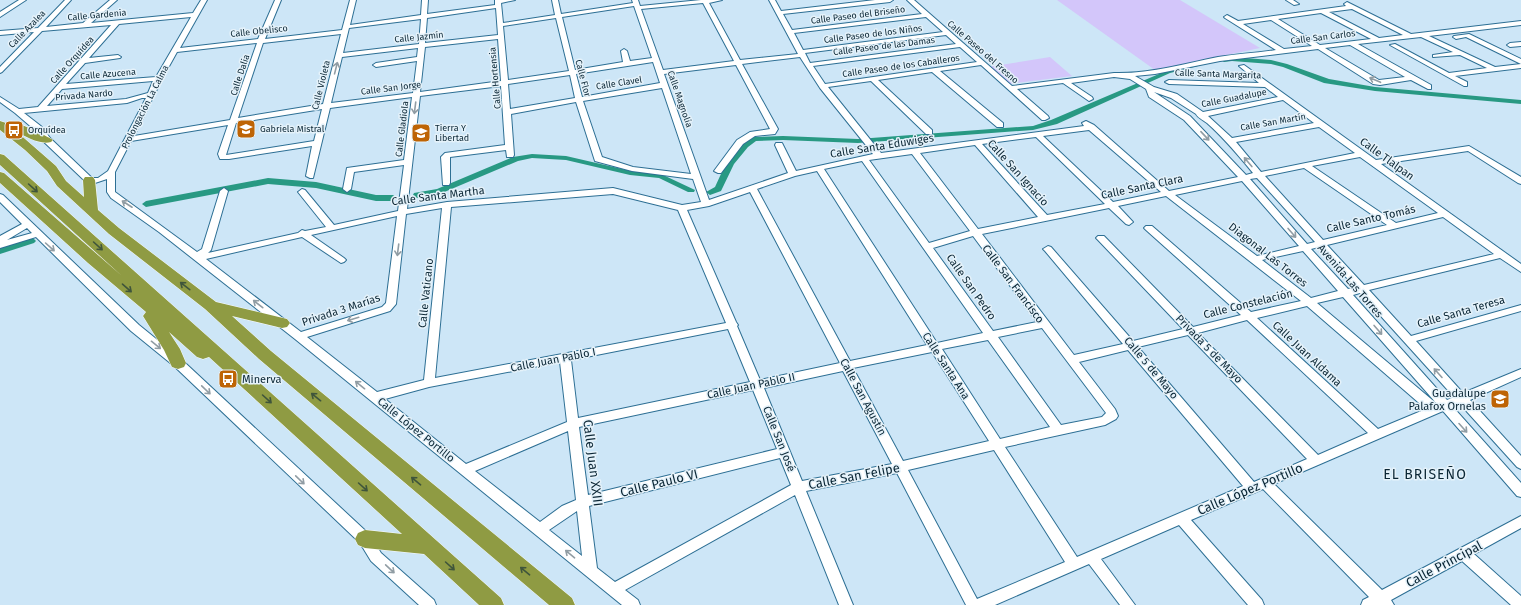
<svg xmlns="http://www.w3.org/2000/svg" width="1521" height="605" viewBox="0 0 1521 605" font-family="'Fira Sans',sans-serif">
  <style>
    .green { fill: #d3c6fa }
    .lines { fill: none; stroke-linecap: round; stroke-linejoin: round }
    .canal { fill: #289983; fill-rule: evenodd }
    .minor-casing { stroke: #2d6f94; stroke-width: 2 }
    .highway-casing { stroke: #fff; stroke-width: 1 }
    .minor { fill: #fff; fill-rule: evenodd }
    .highway { fill: #8f9b43; fill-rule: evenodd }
    .oneway { stroke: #919da4 }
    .oneway2 { stroke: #3f553b }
    .labels { text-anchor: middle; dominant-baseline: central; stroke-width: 3; stroke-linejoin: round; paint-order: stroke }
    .far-street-label { font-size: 9px; fill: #0a2635; stroke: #e5f2fa }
    .far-poi-label { font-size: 9px; fill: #0a2635; stroke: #e5f2fa; text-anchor: start }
    .street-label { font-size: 11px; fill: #0a2635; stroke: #e5f2fa }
    .poi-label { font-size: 11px; fill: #0a2635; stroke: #e5f2fa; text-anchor: start }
    .near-street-label { font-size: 13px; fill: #0a2635; stroke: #e5f2fa }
    .near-neighbourhood-label { font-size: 14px; letter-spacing: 1px; fill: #0a2635; stroke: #e5f2fa }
  </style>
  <rect width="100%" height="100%" fill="#cde6f7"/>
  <g class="green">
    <polygon points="1057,0 1180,0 1260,48 1155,70"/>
    <polygon points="1050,57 1072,76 1009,84 988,67"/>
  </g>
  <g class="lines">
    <g class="canal">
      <polygon points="1232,57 1271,60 1287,64 1329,79 1375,87 1521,100 1521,104 1375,91 1324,83 1283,67 1271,64 1232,61 1224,62 1221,60"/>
      <polygon points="1196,63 1199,65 1198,66 1170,73 1057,124 1033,130 858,143 783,140 756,141 748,147 734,164 721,191 710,195 706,192 715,187 726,163 742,143 754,137 783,136 858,139 1033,126 1051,120 1166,71"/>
      <polygon points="532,154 566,156 631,171 661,174 695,190 694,192 688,192 659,178 630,175 566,160 532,158 518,161 442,193 417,198 413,195 414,193 437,189 513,157"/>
      <polygon points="268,178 316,182 376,195 393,195 397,198 393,201 376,201 316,188 268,184 146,207 142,204 146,201"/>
      <polygon points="31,238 34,239 36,241 34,243 0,254 0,248"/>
    </g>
    <g class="minor-casing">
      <g id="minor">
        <polygon points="19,0 26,0 0,17 0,12"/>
        <path d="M65,0h6l-25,27 37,-4 27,-23h7l-26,23 102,-10 8,-13h6l-27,48 78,-9 17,-39h6l-16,39 77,-9 8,-30h6l-6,25 71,-10 1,-15h6l-1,14 68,-9v-5h20l-14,3 2,20 52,-8 -3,-15h6l3,14 72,-11 -1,-3h6l2,6 61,-6h21l-13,3 31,57 58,-6 -29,-54h6l6,11 94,-11h18l-3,2 -107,12 9,16 130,-16 -15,-14h7l98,86 102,-13c35,1 70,-9 104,-16 19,-3 39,-4 58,-7l-51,-32 -1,-1 3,-2 11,6 108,-15 -2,-2 3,-2 64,32 110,-13v4l-92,11 66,31 26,-3 -55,-27 -10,2 -3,-2 1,-1 15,-2 52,25v9l-66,8 12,6v4h-3l-74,-41 5,-1 54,29 38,-5 -27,-13 -27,2v-2l20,-3 -32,-15 -63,7 73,41v4h-3l-17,-9 -31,5 -7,-1 -55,-35 -98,12 -65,13 -20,2 19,11 23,7 26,18 75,-15 -13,-10 -96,-3 -4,-2 4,-2 90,3 -20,-17 5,-1 132,95 93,-14 52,31v7l-3,-1 -50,-32 -87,13 140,100v8l-21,-14 -131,32 42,46 110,-31v6l-105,30 47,52 58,-24v8l-51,23 51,56v13l-4,-2 -57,-63 -7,3 68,76v14l-4,-1 -74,-85 -169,73 108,106 139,-74v12l-47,26 47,42v9h-10l-49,-44 -71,39 3,5h-33l2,-5 6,-3 -106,-108 -72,31 71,80 2,5h-16l-69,-80 -78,34 34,46h-15l-31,-41 -94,41h-29l-69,-132 -91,18 47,114h-14l-44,-110 -170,95 13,10 2,5h-18l-327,-266 -136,-107 -48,-34 -4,-6v-13l-12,4 -9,-1 -42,-40 -8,-11 -21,-18 -15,-11v-5l19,12 19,-2 73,-82 -69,6 -40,41 -2,1v-6l34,-35 -34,3v-4l38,-3zM703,3l31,58 -71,9 -22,-61zM634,6l18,52 -22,3 -3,-10 -3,-2 -3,2 2,11 -48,8 -13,-53zM496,8l2,27 -73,8 2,-25zM1352,9l51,26 -24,3 -50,-26zM1321,13l50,26 -51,6 -42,-26zM191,17l-35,60 -90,7 19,-21 35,-5 1,-1 -3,-2 -29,3 30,-34zM926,17l17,15 -140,18 -9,-17zM556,18l13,53 -61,9 -5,-54zM421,19l-2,25 -76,9 6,-25zM1271,20l41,26 -28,3 -41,-25zM341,34l-18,70 -85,14 25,-75zM946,35l10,9 -146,19 -5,-10zM498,39l3,42 -81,11 5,-45zM257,43l-27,77 -96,16 28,-57 15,-27zM1350,45l55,32 -26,3 -54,-32zM960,47l17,15 -152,22 -12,-18zM418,48l-1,9 -41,6 -3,2 3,2 41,-6 -4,32 -82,10 11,-46zM800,57l20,31 53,66 -77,17 -14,-28h-6l-1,2 13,28 -79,27 -45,-126 72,-9 34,64 -20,3 -13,8 -23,31 4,2h3l22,-29 12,-8 20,-2 3,-5 -36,-65zM653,62l7,21 -78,14 -6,-23zM981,65l61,55h3l4,-2 -1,-2 -31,-27 46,-6 26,18 4,-2 -1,-2 -21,-14 43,-6 16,2 16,10 3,8 35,23 54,57 -69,14 -75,-66 -8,-4 -4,2 2,3 -203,27 -53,-66 43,-6 55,53h6v-4l-54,-50 54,-8 65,55h6v-4l-63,-52zM570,75l5,23 -65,11 -2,-25zM153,81l-5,12 -22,6 -79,7 15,-17zM501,86l4,59 -60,8 -4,4 2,28h6l1,-2v-26l56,-7 1,7h6l1,-2 -3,-41 65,-12 19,59 37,10 61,8 8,23 -19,3 -69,-17 -166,14 -40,7 13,-113zM662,88l29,86 -58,-7 -31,-10 -19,-56zM1154,92l17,6 25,16c1,3 7,6 11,9 17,15 32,33 46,50l-7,2 -56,-59zM412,97l-8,63 -57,8 -4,21 4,3 4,-3 3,-17 50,-7 -6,46 -64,14 -29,-35 -3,-1 -4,3 28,35 -21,4 -3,-1 -4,3 -90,20 3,-3 17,-59 -4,-3 -4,3 -18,58 -5,3 -82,-60v-20l16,-31 97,-16 -10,29 2,5h9l83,-13 -6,30 4,2h3l17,-70zM142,98h4l-38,73 -10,7h-6l-42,-40 -8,-11 -18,-14 103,-10zM1283,100l31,23 -82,15 -24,-22zM322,109l-8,32 -88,14 10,-32zM1319,127l36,26 -94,19 -25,-30zM1089,130l72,62 -48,10 -70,-66zM1036,137l69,67 -58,11 -65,-71zM975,145l63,72 -60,12 -58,-76zM912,154l58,77 -41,12 -60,-83zM1360,157l78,56 -42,10 -84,-57zM862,161l121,172 -46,10 -113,-174zM1304,168l83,57 -64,15 -58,-64zM817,171l110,174 -77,16 -93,-172 38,-13zM1257,178l58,64 -8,2 -57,-65zM1242,181l57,65 -42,10 -82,-61zM750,192l90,171 -80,17 -23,-54 1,-1 -2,-3 -49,-112 22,-4zM613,194l65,16 48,113 -291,55 16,-171zM1166,196l135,105 -50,11 -99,-86h-6l-2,2 2,2 95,85 -48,12 -89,-91h-6l-2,2 2,2 85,89 -50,12 -82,-94 -3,-1 -5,3 2,2 78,93 -49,11 -92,-121 127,-26 17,16 3,1 4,-3 -15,-16zM442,208l-18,172 -47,12 -70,-55 83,-26 6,-7 10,-90zM397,216l-11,87 -4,4 -81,25 -95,-73 96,-22 39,26 3,-1 2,-2 -2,-2 -33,-23zM1443,217l51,37 -130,31 -37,-40zM973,236l64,86 -44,9 -60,-83zM1319,247l36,40 -7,2 -37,-40zM1303,251l35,40 -27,7 -49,-38zM1360,293l94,104 -7,3 -94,-105zM1343,297l94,107 -120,-101zM1307,306l119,103 -48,20 -121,-111zM1247,320l121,113 -50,22 -120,-122zM1042,328l64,85 -4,4 -41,8 -63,-88zM728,329l22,53 -172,36 -7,-58zM1188,335l119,124 -53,23 -116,-135zM988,340l62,87 -50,12 -58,-90zM1128,350l115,136 -166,71 -72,-110 100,-22 11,-6 2,-3 -3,-7 -36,-47zM932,352l57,89 -86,20 -50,-93zM560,362l7,60 -101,42 -81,-65 44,-12zM843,371l49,93 -90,17 -38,-93zM753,390l24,59 -189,46 -9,-68zM568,431l8,69 -14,6 -22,16 -65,-51zM994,450l71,112 -88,37 -69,-129zM780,458l11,27 -176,97 -18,-14 -8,-62zM577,511l5,45 -33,-26z"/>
        <polygon points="1286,0 1293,0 1299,4 1294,5"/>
        <polygon points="1521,42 1521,46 1510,47 1507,45 1510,43"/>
        <path d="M0,194l3,1 136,130 43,35 188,175 11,18 53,47 2,5h-17l-48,-44 -11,-18 -186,-177 -43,-35 -95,-94 -36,11v-12l22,-12 -22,-22zM27,228l5,5 -25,7z"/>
      </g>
    </g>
    <g class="highway-casing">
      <g id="highway">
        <path d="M0,121l6,2 5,-2 4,1c6,2 36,16 38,18l-2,2c-11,3 -24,-5 -34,-10l39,34 10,15 18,16 -1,-17 2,-3h8l2,3 3,30 21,18 97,74 71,17 3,4 -3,4 -5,1 -50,-12 39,35 301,247 3,7h-26l-290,-246 -54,-50 -96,-75 -52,-48 -10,-15 -22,-21 -25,-20z"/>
        <polygon points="0,154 4,155 501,598 504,605 479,605 424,554 365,548 358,545 355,539 358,533 365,530 402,534 209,357 203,359 197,357 169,332 180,349 186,363 184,367 178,369 172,367 164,350 143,316 146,312 88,263 0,183 0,172 4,173 122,276 0,165"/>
      </g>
    </g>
    <use href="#minor" class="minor"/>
    <use href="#highway" class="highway"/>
  </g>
  <defs><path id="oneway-shaft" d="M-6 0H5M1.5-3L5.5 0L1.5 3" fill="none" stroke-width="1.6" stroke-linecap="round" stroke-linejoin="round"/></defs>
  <g class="oneway">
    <use href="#oneway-shaft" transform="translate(336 68) rotate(-76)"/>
    <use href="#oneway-shaft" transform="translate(1375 80) rotate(-157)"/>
    <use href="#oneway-shaft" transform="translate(415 108) rotate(97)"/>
    <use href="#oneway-shaft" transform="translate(1205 136) rotate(47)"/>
    <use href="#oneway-shaft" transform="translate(1248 162) rotate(-130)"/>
    <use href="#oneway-shaft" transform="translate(127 204) rotate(-147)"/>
    <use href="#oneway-shaft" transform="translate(1292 233) rotate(49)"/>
    <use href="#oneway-shaft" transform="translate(50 247) rotate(42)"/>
    <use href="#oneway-shaft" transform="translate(398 250) rotate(97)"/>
    <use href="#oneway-shaft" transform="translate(258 304) rotate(-142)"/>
    <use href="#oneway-shaft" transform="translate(353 319) rotate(163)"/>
    <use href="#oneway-shaft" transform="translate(1378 330) rotate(49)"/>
    <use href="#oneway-shaft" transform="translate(156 345) rotate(39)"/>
    <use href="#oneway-shaft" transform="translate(1438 373) rotate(-132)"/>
    <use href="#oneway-shaft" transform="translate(360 385) rotate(-141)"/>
    <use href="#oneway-shaft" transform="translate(206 390) rotate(44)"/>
    <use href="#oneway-shaft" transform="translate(1463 428) rotate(48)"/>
    <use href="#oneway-shaft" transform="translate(300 480) rotate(44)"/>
    <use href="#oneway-shaft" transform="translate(570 554) rotate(-140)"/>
    <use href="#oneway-shaft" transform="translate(390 569) rotate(43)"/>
  </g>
  <g class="oneway2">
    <use href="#oneway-shaft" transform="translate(33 188) rotate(42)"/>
    <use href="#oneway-shaft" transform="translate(98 246) rotate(42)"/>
    <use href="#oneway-shaft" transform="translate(185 286) rotate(-142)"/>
    <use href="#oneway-shaft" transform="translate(127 288) rotate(41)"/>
    <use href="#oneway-shaft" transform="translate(316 397) rotate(-141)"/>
    <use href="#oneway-shaft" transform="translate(267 399) rotate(42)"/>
    <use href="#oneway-shaft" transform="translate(416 481) rotate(-140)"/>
    <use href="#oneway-shaft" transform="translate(363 487) rotate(42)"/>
    <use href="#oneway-shaft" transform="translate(450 566) rotate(42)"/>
    <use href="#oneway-shaft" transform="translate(525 571) rotate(-140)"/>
  </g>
  <defs>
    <g id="school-square" transform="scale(1)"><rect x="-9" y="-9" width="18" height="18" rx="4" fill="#be6405" stroke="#e5f2fa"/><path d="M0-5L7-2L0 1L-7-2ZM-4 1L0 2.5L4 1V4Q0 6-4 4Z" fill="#fff"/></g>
    <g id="bus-square" transform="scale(1)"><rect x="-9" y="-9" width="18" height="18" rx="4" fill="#be6405" stroke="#e5f2fa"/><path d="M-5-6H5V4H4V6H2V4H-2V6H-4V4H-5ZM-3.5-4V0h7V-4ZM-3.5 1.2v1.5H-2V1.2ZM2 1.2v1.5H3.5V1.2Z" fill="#fff"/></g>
  </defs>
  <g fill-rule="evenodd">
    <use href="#school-square" x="246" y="129"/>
    <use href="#bus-square" x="14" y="130"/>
    <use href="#school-square" x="421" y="133"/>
    <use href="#bus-square" x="228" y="379"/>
    <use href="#school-square" x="1500" y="399"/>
  </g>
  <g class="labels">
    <g class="far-street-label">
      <text transform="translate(97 15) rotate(-5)">Calle Gardenia</text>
      <text transform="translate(858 15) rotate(-7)">Calle Paseo del Briseño</text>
      <text transform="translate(27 29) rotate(-46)">Calle Azalea</text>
      <text transform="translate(259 31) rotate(-6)">Calle Obelisco</text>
      <text transform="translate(873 34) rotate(-7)">Calle Paseo de los Niños</text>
      <text transform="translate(419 37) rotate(-6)">Calle Jazmín</text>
      <text transform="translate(1323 37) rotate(-7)">Calle San Carlos</text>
      <text transform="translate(884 46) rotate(-7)">Calle Paseo de las Damas</text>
      <text transform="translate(983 52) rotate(41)">Calle Paseo del Fresno</text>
      <text transform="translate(72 60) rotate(-48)">Calle Orquídea</text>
      <text transform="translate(901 66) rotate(-8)">Calle Paseo de los Caballeros</text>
      <text transform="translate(108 74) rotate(-5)">Calle Azucena</text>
      <text transform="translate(1218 74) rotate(2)">Calle Santa Margarita</text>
      <text transform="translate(240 75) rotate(-72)">Calle Dalia</text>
      <text transform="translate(495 78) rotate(-95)">Calle Hortensia</text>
      <text transform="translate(583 78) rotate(75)">Calle Flor</text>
      <text transform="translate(619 83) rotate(-9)">Calle Clavel</text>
      <text transform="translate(321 85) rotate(-76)">Calle Violeta</text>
      <text transform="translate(391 88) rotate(-7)">Calle San Jorge</text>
      <text transform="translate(84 95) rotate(-5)">Privada Nardo</text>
      <text transform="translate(1234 98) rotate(-11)">Calle Guadalupe</text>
      <text transform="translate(680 99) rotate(71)">Calle Magnolia</text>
      <text transform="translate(145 107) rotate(-63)">Prolongación La Calma</text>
      <text transform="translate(1273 122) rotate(-10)">Calle San Martín</text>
      <text transform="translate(402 129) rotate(-83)">Calle Gladiola</text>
    </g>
    <g class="far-poi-label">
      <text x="435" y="128">Tierra Y<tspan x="435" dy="10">Libertad</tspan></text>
      <text x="260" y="129">Gabriela Mistral</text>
      <text x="28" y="130">Orquídea</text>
    </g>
    <g class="street-label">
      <text transform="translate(882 146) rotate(-9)">Calle Santa Eduwiges</text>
      <text transform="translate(1387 159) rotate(36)">Calle Tlalpan</text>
      <text transform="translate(1018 173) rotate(48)">Calle San Ignacio</text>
      <text transform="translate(1142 187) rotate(-12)">Calle Santa Clara</text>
      <text transform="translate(438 196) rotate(-7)">Calle Santa Martha</text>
      <text transform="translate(1371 219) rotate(-13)">Calle Santo Tomás</text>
      <text transform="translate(1268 255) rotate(38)">Diagonal Las Torres</text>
      <text transform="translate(1350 281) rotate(49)">Avenida Las Torres</text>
      <text transform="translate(1013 284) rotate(53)">Calle San Francisco</text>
      <text transform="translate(971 287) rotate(55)">Calle San Pedro</text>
      <text transform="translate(426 293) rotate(-84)">Calle Vaticano</text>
      <text transform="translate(1248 304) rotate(-14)">Calle Constelación</text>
      <text transform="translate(341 310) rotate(-18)">Privada 3 Marías</text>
      <text transform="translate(1461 312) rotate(-16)">Calle Santa Teresa</text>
      <text transform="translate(1209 349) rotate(46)">Privada 5 de Mayo</text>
      <text transform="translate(1307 354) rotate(43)">Calle Juan Aldama</text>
      <text transform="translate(553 360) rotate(-11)">Calle Juan Pablo I</text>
      <text transform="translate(946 366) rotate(57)">Calle Santa Ana</text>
      <text transform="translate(1151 368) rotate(50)">Calle 5 de Mayo</text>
      <text transform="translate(751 386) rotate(-12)">Calle Juan Pablo II</text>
      <text transform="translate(863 397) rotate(62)">Calle San Agustín</text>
      <text transform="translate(416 430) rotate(39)">Calle López Portillo</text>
      <text transform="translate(779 439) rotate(68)">Calle San José</text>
    </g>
    <g class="poi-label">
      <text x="242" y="379">Minerva</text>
      <text x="1486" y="393" text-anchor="end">Guadalupe<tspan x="1486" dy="13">Palafox Ornelas</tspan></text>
    </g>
    <g class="near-street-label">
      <text transform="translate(593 463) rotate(83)">Calle Juan XXIII</text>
      <text transform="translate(854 476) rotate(-11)">Calle San Felipe</text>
      <text transform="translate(659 483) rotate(-14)">Calle Paulo VI</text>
      <text transform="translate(1250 489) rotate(-23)">Calle López Portillo</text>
      <text transform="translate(1444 564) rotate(-28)">Calle Principal</text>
    </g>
    <g class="near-neighbourhood-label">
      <text x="1425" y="474">EL BRISEÑO</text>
    </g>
  </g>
</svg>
